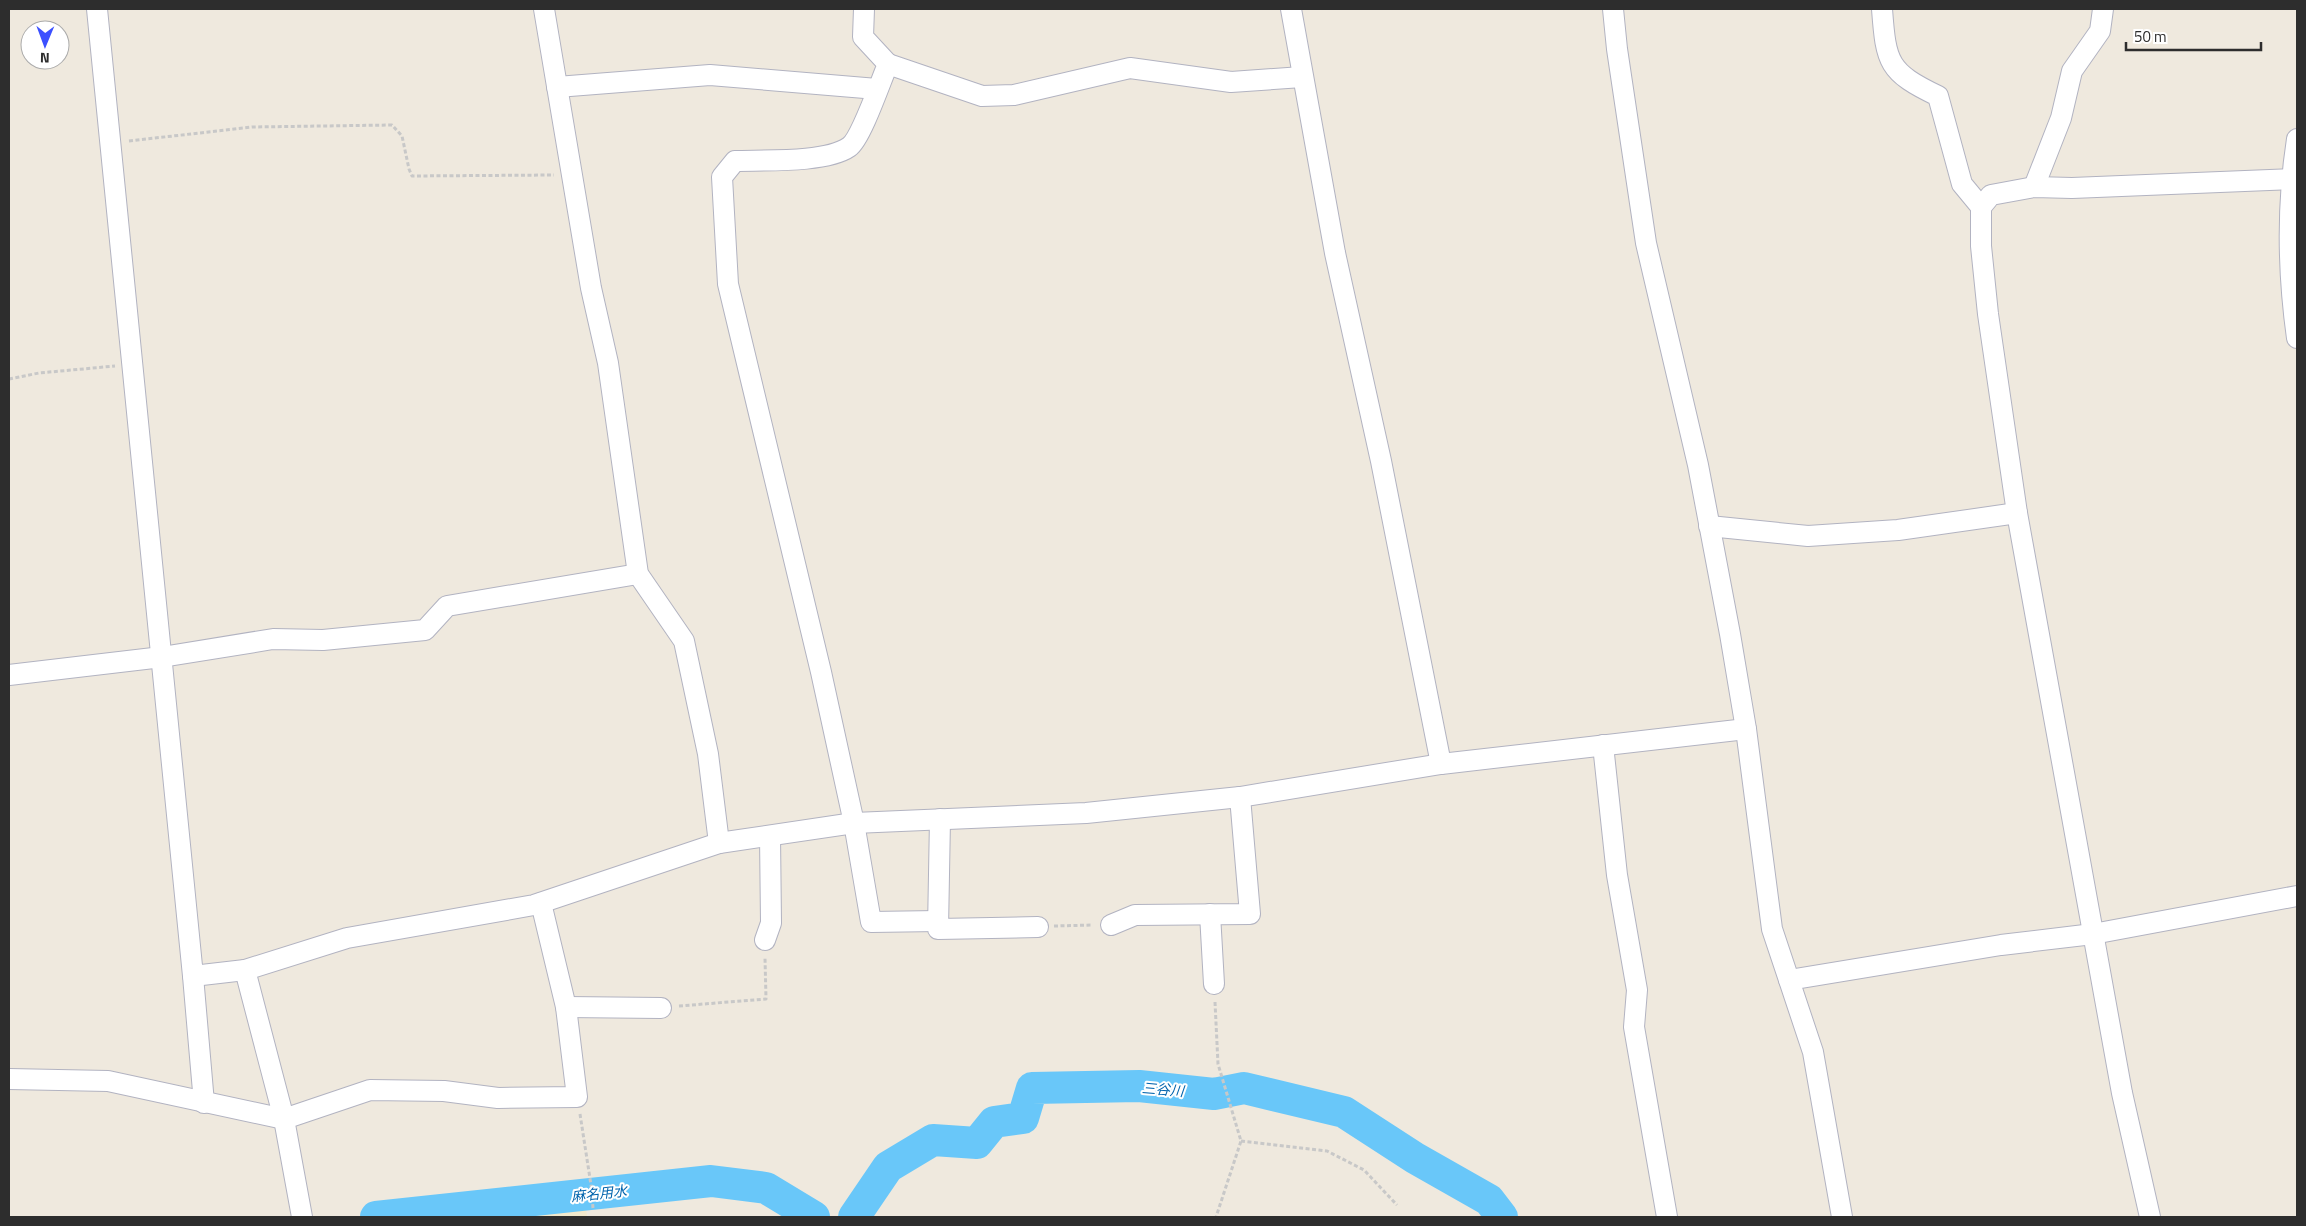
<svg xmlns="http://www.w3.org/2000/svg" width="2306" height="1226" viewBox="0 0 2306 1226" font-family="'Titillium Web','Noto Sans JP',sans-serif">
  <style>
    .education { fill: #f2e9cd }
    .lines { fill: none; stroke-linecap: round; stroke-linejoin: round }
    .river { stroke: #69c7f9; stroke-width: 32 }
    .minor-casing { stroke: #b2b3c1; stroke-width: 22 }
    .path { stroke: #c8c8c8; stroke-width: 3; stroke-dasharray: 4 2.5; stroke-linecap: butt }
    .minor { stroke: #fff; stroke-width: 20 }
    .labels { text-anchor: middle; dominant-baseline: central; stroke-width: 4; stroke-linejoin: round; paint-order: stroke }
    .water-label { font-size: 14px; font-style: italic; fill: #0163ac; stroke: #fff }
  </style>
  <rect width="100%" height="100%" fill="#efe9de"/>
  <polygon class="education" points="586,1206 587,1217 478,1217"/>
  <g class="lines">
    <g class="river">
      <polyline points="376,1217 711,1181 766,1188 814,1217"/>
      <polyline points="854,1217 888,1167 933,1140 977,1143 994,1122 1023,1118 1032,1088 1139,1086 1214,1094 1244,1088 1344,1112 1415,1158 1489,1200 1502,1217"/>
    </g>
    <g class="minor-casing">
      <g id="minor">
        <polyline points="97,9 193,976 245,970 347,938 534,905 719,843 854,823 1086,813 1240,797 1441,764 1746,729"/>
        <polyline points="544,9 591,288 608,363 638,574 684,641 708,754 719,843"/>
        <path d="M864,9l-1,28 25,27c-7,16 -27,75 -39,83 -23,16 -85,13 -114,14l-13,16 6,107 93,388 33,151 17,99 67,-1"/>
        <polyline points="1291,9 1335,253 1381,461 1441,764"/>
        <polyline points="1613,9 1617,49 1646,243 1698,465 1730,634 1746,729 1772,929 1813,1052 1842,1217"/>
        <path d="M1882,9c4,54 6,63 56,87l24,88 19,23"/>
        <polyline points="888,64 982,96 1014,95 1130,68 1231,82 1302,77"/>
        <polyline points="557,87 710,75 877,89"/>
        <path d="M2297,139c-10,65 -9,135 0,199"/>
        <polyline points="2034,187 2061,118 2072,71 2100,31 2103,9"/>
        <polyline points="1709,526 1808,536 1898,530 2017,513"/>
        <polyline points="9,675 162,657 273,639 323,640 425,630 447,606 638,574"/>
        <polyline points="1603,745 1617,875 1637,990 1634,1027 1667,1217"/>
        <polyline points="940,819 938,929 1038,927"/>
        <polyline points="1210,914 1214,984"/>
        <polyline points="1111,925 1135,915 1250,914 1240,797"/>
        <polyline points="765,940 771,923 770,836"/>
        <polyline points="245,970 284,1119 302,1217"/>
        <polyline points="193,976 204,1103"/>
        <polyline points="1789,980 2001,945 2093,934 2297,896"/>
        <polyline points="566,1007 661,1008"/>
        <polyline points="9,1079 108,1081 284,1119 370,1090 444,1091 498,1098 577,1097 566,1007 541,903"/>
        <polyline points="2150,1217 2122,1093 2017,513 1988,314 1981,246 1981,207 1991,195 2034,187 2072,188 2297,179"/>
      </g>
    </g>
    <g class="path">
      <polyline points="129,141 252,127 392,125 402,136 409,169 412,176 554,175"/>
      <polyline points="9,379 39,373 115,366"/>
      <polyline points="1054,926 1093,925"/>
      <polyline points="1215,1002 1218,1064 1241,1141 1216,1217"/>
      <polyline points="679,1006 766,999 765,958"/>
      <polyline points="580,1114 591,1185 593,1208"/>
      <polyline points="1241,1141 1327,1151 1364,1170 1397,1205"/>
    </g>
    <use href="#minor" class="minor"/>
  </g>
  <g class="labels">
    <g class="water-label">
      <text transform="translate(1163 1089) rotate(5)">三谷川</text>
      <text transform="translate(599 1193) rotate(-6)">麻名用水</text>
    </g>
  </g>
  <rect width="2306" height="1226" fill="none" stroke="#2d2d2d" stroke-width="20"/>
  <g transform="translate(45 45) rotate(181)"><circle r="24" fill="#ffffff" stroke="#ababab"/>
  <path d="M0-4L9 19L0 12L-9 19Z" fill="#3c50ff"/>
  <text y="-8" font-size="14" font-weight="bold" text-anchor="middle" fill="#2d2d2d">N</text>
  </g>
  <path d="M2126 42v8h135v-8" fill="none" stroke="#2d2d2d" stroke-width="2.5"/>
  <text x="2134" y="42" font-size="15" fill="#2d2d2d" stroke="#ffffff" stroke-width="4" paint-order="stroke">50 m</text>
</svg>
